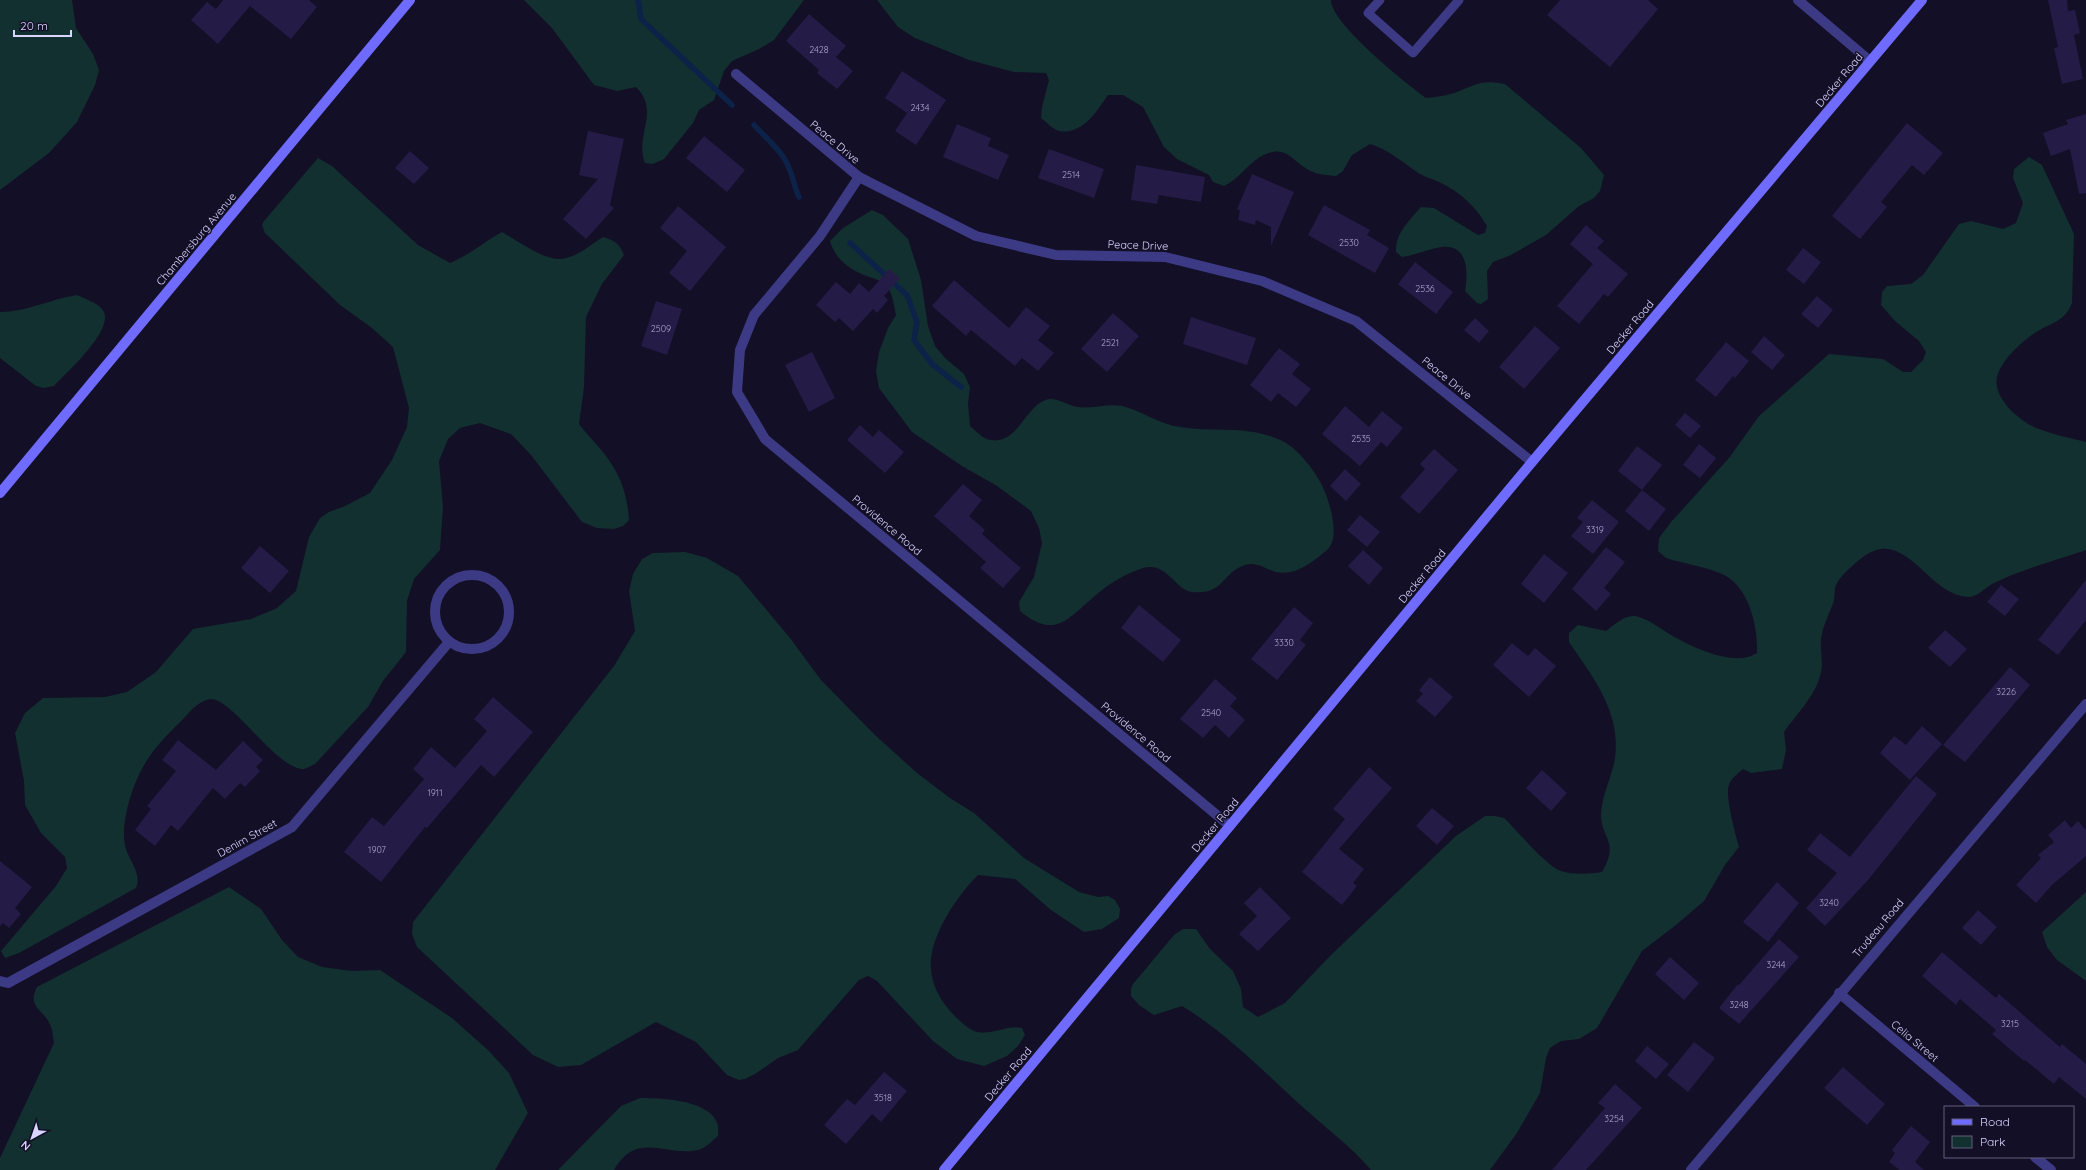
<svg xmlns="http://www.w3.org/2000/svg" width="2086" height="1170" viewBox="0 0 2086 1170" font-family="Quicksand,sans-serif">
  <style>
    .green { fill: #12302f }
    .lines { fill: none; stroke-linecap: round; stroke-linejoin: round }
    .stream { stroke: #0c2248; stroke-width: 5.5 }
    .building { fill: #241b47 }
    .lane { stroke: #3d3a85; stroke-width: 9 }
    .street { stroke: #3d3a85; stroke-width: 10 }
    .secondary { stroke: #6f6bff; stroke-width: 10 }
    .labels { text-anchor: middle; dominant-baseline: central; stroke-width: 3; stroke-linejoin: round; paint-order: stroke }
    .number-label { font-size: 9px; fill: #aca6d1 }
    .street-label { font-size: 11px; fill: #d9d4ff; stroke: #130f26 }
  </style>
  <rect width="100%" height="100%" fill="#130f26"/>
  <g class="green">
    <polygon points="0,0 72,0 76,28 93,54 99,70 95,85 77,122 49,153 0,190"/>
    <path d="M524,0h280l-30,40 -15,9 -27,12 -8,10 -10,29 -15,10 -6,13 -29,36 -11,5 -8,-1c-11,-28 16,-51 -9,-76l-19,4 -23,-6 -42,-57z"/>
    <path d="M877,0h454c0,24 75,83 95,98 9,-1 19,-2 28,-5 22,-8 26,-14 51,-9l76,64 23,27 -4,16 -6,7 -15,8 -33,29 -35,20 -18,7 -6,9 1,28 -7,5 -4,-1 -12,-12c3,-17 4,-47 -23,-44 -14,2 -26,8 -40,10l-6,-5c-1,-19 14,-32 25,-45l13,1 44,27 7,-2 2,-7c-10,-18 -26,-33 -44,-42 -7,-4 -16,-6 -23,-10 -17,-11 -30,-24 -50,-30l-18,11 -9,16 -7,5c-8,-1 -18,-1 -25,-5 -21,-10 -24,-29 -51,-14 -13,8 -22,23 -36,29l-11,-4 -4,-7 -32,-16 -13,-12 -21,-40 -20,-12h-15c-11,16 -25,40 -49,36 -5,-1 -13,-9 -18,-13l1,-11 7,-27 -3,-7 -32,-1 -45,-12 -54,-22 -17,-11z"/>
    <path d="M2029,157l13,8 32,69 -2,69c-7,18 -19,19 -34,28 -15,9 -46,36 -41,56 1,7 6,13 10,19 8,9 20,19 32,23 15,6 32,9 47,13v108c-29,10 -67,20 -94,34 -7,4 -15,13 -23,13 -42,-1 -63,-72 -106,-40 -9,7 -20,16 -26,26 -3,4 -2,12 -3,17 -4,14 -12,26 -13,40 -1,13 3,24 -1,36 -5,20 -24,39 -36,56l2,18 -4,19 -31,4 -8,-4c-6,5 -14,11 -15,20 -1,14 7,44 11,58l-14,18 -21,36 -28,24 -34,26 -45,77 -18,11 -18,2 -11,7 -4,10 -6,35 -23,40 -27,37h-119c-20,-24 -42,-39 -65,-60 -39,-35 -79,-77 -124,-104l-28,9 -15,-10 -8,-9v-7l2,-5 41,-49 9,-6h13l14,20 23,22 8,18 2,18 15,10 27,-14 46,-48 125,-119 29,-20h10l9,2c14,13 41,47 57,53 12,4 29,3 41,1 18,-32 -1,-32 -1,-58 1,-20 11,-37 14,-56 6,-46 -22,-81 -46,-116v-9l9,-8 28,6c8,-6 18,-16 29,-15 12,2 26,13 36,19 21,12 64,33 86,18 1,-25 -7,-63 -31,-77 -16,-9 -42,-12 -60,-18l-8,-7 1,-13 12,-16 58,-64 30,-42 70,-62 54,5 20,13h8l12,-12 3,-8 -7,-11 -24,-20 -14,-16 1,-13 5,-6 24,-2 12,-9 36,-51 12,-3 32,8 13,-6 7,-20 -10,-25 1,-9z"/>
    <path d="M318,158l14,8 86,79 32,18c19,-8 34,-21 52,-31 14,8 40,27 57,27 16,0 31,-14 44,-22 11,3 17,7 21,18l-22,29 -16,33 -2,70 -5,37c6,8 12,14 18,21 21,24 30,44 32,75l-6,6 -9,3 -17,-1 -15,-6 -51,-67 -20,-21 -31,-11 -20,5 -12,11 -9,22 4,46 -3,43 -26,29 -7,22 -1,51 -23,29 -15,26 -53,57c-3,1 -7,4 -11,5 -27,1 -71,-70 -93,-70 -10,1 -19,10 -25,17 -15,15 -33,32 -43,51 -11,19 -24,60 -17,82 4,13 16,25 10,39l-117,65 -14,5 -4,-7 55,-65 11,-18 -2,-11 -24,-24 -16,-28 -1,-24 -9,-48 10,-20 18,-15 62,-1 22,-5 29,-20 37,-43 58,-10 26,-11 19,-17 13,-54 11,-19 9,-6 16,-6 25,-13 22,-33 15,-33 2,-19 -16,-61 -21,-19 -32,-23 -75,-72 -3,-8 2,-4z"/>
    <path d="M872,210l11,5 25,24 13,41 7,46 7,20 10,12 19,16 6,13 -2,16 2,23c5,4 11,11 17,13 31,10 37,-35 62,-40 8,-1 19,6 28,8 15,2 31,-4 45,-1 20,5 39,19 58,21 38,6 71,-3 106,16 15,9 35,35 40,52 5,13 14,44 1,55 -14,12 -31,26 -51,22 -11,-3 -19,-11 -31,-7 -24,8 -20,30 -53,27 -17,-2 -25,-31 -49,-24 -18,6 -33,15 -47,27 -27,22 -40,46 -76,16l-1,-9 15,-25 8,-34 -3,-15 -8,-17 -34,-25 -35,-20 -50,-34 -33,-44 -3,-17 3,-19 9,-24 8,-13c-2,-8 -3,-20 -8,-27 -6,-9 -15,-9 -24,-13 -17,-7 -29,-17 -34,-34l13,-13z"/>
    <path d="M77,295c8,4 19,7 25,14 16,18 -36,64 -48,77l-10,2 -8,-2 -36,-28v-46c26,0 51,-13 77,-17z"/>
    <path d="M685,552l22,6 31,18 52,62 31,42 54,55 42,38 33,25 24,15 50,45 55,34 19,5 10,-1 7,4 5,9 -1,9 -17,11 -18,3 -33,-22 -36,-31 -37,-4c-21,21 -50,63 -47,94 1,14 7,27 16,38 6,8 16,18 25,23 17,8 34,-6 50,-2l3,7 -7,11 -11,10 -23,10 -27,-7 -24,-18 -56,-60 -9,-5 -9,4 -61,70 -20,8 -23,16 -10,5 -6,1 -12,-5 -31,-33 -40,-20 -75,43 -23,2 -25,-12 -116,-108 -5,-13 1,-12 201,-256 21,-35 -6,-40 4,-17 9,-15 11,-6z"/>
    <path d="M229,887l32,22 21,31 16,17 24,10 30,4 28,-1 72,48 37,33 20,22 19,40 -33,57h-495v-12l54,-115c-1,-5 -1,-11 -3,-16 -6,-18 -25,-19 -14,-40z"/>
    <polygon points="2086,892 2086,981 2057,960 2047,947 2042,932"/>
    <path d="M640,1098c23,0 85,2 78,38 -6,5 -12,12 -20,14 -33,7 -61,-20 -84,20h-56l63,-64z"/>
  </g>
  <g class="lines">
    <g class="stream">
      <polyline points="638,0 641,19 732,105"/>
      <path d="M754,125c10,11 22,21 30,33 8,12 9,26 15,39"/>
      <polyline points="850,243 907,295 917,322 914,340 932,364 961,387"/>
    </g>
  </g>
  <g class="building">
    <polygon points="223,0 309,0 317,7 291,39 250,6 218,44 191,20 207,2 216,9"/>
    <polygon points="1560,0 1648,0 1658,9 1610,67 1547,15"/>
    <polygon points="2048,0 2067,0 2068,11 2075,10 2080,33 2074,35 2083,79 2062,84 2054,48 2058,47"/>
    <polygon points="809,14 846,46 836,57 853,71 837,89 817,73 819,70 786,41"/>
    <polygon points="902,71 946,100 916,145 895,131 907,113 885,98"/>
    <polygon points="2086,114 2086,193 2079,194 2070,149 2051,156 2043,133 2068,124 2066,120"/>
    <polygon points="1907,123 1943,153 1924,175 1912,165 1881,202 1887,207 1860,239 1832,216"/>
    <polygon points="957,124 991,138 988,146 1009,155 998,180 943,157"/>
    <polygon points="588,131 624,139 610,205 614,208 586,239 563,219 598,179 579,175"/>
    <polygon points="704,136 745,170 727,192 686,158"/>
    <polygon points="1049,149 1104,169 1094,198 1038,178"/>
    <polygon points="410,151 429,168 414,184 395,168"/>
    <polygon points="1136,165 1205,177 1201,202 1159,195 1157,204 1131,200"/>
    <polygon points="1252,174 1294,192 1271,246 1271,227 1256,220 1255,225 1238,220 1240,211 1237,209"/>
    <polygon points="1324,205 1370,230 1367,235 1389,248 1375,273 1308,235"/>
    <polygon points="678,206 726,247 690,291 669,273 687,251 660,228"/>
    <polygon points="1586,225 1604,241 1597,248 1628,274 1608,297 1604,294 1579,324 1557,306 1593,264 1570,244"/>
    <polygon points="1803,248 1821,262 1804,284 1786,270"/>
    <polygon points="1415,262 1453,292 1436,314 1398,284"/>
    <polygon points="889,269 900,278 884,296 888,300 877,313 873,309 853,331 839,318 835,322 816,305 836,282 850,294 859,283 869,292"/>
    <polygon points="954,280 1009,328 1026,307 1050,326 1038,340 1054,353 1038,371 1022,358 1015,366 971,330 966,336 932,306"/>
    <polygon points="1817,296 1833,310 1818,328 1801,314"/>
    <polygon points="656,301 682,309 667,355 641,346"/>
    <polygon points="1113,313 1139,336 1107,372 1081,349"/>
    <polygon points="1191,317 1256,338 1247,365 1183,344"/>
    <polygon points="1475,318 1489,331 1479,343 1464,330"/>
    <polygon points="1535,326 1560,348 1524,389 1499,367"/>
    <polygon points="1764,336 1785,355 1772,370 1751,352"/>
    <polygon points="1726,342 1749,361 1735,378 1733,376 1716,397 1695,380"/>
    <polygon points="1279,348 1300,364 1292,374 1311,389 1296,407 1278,393 1271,402 1250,385"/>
    <polygon points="812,352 835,398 809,412 785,365"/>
    <polygon points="1345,406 1369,427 1382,411 1403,428 1387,447 1381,442 1360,466 1322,434"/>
    <polygon points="1685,413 1701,426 1690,438 1675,425"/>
    <polygon points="860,425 873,437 879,430 904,452 885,473 847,440"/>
    <polygon points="1699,444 1716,458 1700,478 1683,465"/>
    <polygon points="1637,446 1662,465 1642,490 1666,509 1649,531 1625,511 1642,490 1618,471"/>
    <polygon points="1434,449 1458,470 1419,514 1400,497 1425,469 1420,464"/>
    <polygon points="1345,469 1361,484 1346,501 1330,486"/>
    <polygon points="963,484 982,500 969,516 985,530 982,534 1021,568 1003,588 980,568 986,562 934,516"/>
    <polygon points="1592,500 1619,522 1593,554 1571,536 1583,522 1577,518"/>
    <polygon points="1360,515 1380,532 1367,547 1347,530"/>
    <polygon points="260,546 289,571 270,593 241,568"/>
    <polygon points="1606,547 1625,562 1604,588 1611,594 1596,611 1572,589"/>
    <polygon points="1363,550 1383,568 1369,585 1348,566"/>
    <polygon points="1544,554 1568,573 1544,603 1521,584"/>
    <polygon points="2086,580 2086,620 2058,655 2038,640"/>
    <polygon points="2001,585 2019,599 2005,616 1987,602"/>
    <polygon points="1139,605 1181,640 1163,662 1121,628"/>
    <polygon points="1294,607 1313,623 1300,640 1306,645 1277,680 1251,659"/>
    <polygon points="1945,630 1967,649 1950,667 1928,648"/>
    <polygon points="1512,643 1528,656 1535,648 1556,666 1529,697 1493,665"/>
    <polygon points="2010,667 2030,685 1965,762 1943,745"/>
    <polygon points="1430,677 1453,697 1435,717 1416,701 1423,694 1419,690"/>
    <polygon points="1215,679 1237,698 1230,706 1245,720 1229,738 1215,725 1203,738 1180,719"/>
    <polygon points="493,697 533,732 494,777 481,765 427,828 425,827 381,882 344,852 372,817 384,826 424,779 413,769 431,747 455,768 487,731 474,719"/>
    <polygon points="1922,726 1942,744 1910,780 1880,753 1894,736 1906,745"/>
    <polygon points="178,740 216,770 243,741 263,760 256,767 260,771 245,787 240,783 225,799 213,788 178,831 171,825 155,846 135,830 151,809 147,806 176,771 162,760"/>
    <polygon points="1369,767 1392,788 1339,849 1364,869 1353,883 1357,886 1342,905 1302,872 1345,819 1333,809"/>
    <polygon points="1542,770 1567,793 1551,811 1526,788"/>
    <polygon points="1916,776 1937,794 1868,880 1825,926 1806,908 1837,873 1807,850 1820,833 1850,857"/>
    <polygon points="1432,808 1454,826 1437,845 1416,826"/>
    <polygon points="2065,820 2071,828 2078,821 2086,830 2086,856 2052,885 2036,903 2016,885 2041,858 2038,855 2054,842 2048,835"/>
    <polygon points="0,861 32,887 15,908 21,914 9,928 3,923 0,926"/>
    <polygon points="1777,882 1799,903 1768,942 1743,922"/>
    <polygon points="1260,887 1291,918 1258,951 1239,934 1257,916 1244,903"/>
    <polygon points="1978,910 1997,927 1981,945 1962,928"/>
    <polygon points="1779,939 1799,957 1739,1024 1719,1008 1738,984 1739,985"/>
    <polygon points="1942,952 1996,998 1999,994 2060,1047 2062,1044 2086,1064 2086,1099 2059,1077 2054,1084 2025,1060 2024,1061 1992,1034 1996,1030 1960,999 1956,1005 1922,976"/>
    <polygon points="1670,957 1699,983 1684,1000 1655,974"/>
    <polygon points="1694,1042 1715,1058 1688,1092 1667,1075"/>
    <polygon points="1647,1046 1669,1064 1656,1079 1635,1061"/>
    <polygon points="1843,1067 1885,1104 1867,1125 1824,1088"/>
    <polygon points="884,1072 907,1091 881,1122 872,1114 846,1144 824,1125 847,1099 855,1105"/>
    <polygon points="1615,1084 1642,1108 1586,1170 1552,1170 1605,1108 1598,1103"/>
    <polygon points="1911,1126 1930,1142 1915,1162 1924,1170 1900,1170 1889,1162 1895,1153 1892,1150"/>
  </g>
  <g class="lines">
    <polyline class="lane" points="1380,0 1368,13 1413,53 1459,0"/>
    <g class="street">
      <polyline points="1798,0 1870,61"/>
      <polyline points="736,74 859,177 976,236 1056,255 1165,257 1262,281 1356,321 1532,462"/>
      <polyline points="859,177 820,236 754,315 740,350 737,392 765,439 1230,826"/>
      <circle cx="472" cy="612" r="37"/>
      <polyline points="0,981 8,983 292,827 449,642"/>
      <polyline points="1839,993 1975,1107"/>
      <polyline points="2035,1157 2051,1170"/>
      <polyline points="1691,1170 2086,704"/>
    </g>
    <g class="secondary">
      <polyline points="0,493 410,0"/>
      <polyline points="944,1170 1532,462 1922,0"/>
    </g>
  </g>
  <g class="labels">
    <g class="number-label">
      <text x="819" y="49">2428</text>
      <text x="920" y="107">2434</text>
      <text x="1071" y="174">2514</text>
      <text x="1349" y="242">2530</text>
      <text x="1425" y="288">2536</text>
      <text x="661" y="328">2509</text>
      <text x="1110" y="342">2521</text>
      <text x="1361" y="438">2535</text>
      <text x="1595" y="529">3319</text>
      <text x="1284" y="642">3330</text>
      <text x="2006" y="691">3226</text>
      <text x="1211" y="712">2540</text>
      <text x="435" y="792">1911</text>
      <text x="377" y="849">1907</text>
      <text x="1829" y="902">3240</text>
      <text x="1776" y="964">3244</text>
      <text x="1739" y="1004">3248</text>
      <text x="2010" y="1023">3215</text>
      <text x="883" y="1097">3518</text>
      <text x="1614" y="1118">3254</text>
    </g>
    <g class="street-label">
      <text transform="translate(1839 80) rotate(-50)">Decker Road</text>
      <text transform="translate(835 142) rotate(40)">Peace Drive</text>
      <text transform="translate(196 239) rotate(-50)">Chambersburg Avenue</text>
      <text transform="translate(1138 245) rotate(2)">Peace Drive</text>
      <text transform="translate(1630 327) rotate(-50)">Decker Road</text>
      <text transform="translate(1447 378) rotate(39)">Peace Drive</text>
      <text transform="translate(887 525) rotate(40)">Providence Road</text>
      <text transform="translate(1422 576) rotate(-50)">Decker Road</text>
      <text transform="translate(1136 732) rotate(40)">Providence Road</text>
      <text transform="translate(1215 825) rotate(-50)">Decker Road</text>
      <text transform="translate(247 838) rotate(-29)">Denim Street</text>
      <text transform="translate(1878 928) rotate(-50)">Trudeau Road</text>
      <text transform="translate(1915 1041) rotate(40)">Celia Street</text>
      <text transform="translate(1008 1074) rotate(-50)">Decker Road</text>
    </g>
  </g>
  <rect x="1944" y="1106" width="130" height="52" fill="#130f26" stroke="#625e7d"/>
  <rect x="1952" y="1119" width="20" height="6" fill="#6f6bff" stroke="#625e7d"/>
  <text x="1980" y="1126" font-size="12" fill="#d9d4ff">Road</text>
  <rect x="1952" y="1136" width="20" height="12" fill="#12302f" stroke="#625e7d"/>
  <text x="1980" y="1146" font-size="12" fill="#d9d4ff">Park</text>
  <g transform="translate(32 1138) rotate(220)" stroke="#130f26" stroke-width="3" paint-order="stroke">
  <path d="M0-3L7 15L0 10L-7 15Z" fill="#d9d4ff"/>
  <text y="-6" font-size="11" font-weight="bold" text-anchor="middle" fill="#d9d4ff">N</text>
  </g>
  <path d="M14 30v6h57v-6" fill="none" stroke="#d9d4ff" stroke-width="2"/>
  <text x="20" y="30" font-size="12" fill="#d9d4ff" stroke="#130f26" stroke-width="3" paint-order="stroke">20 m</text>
</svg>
